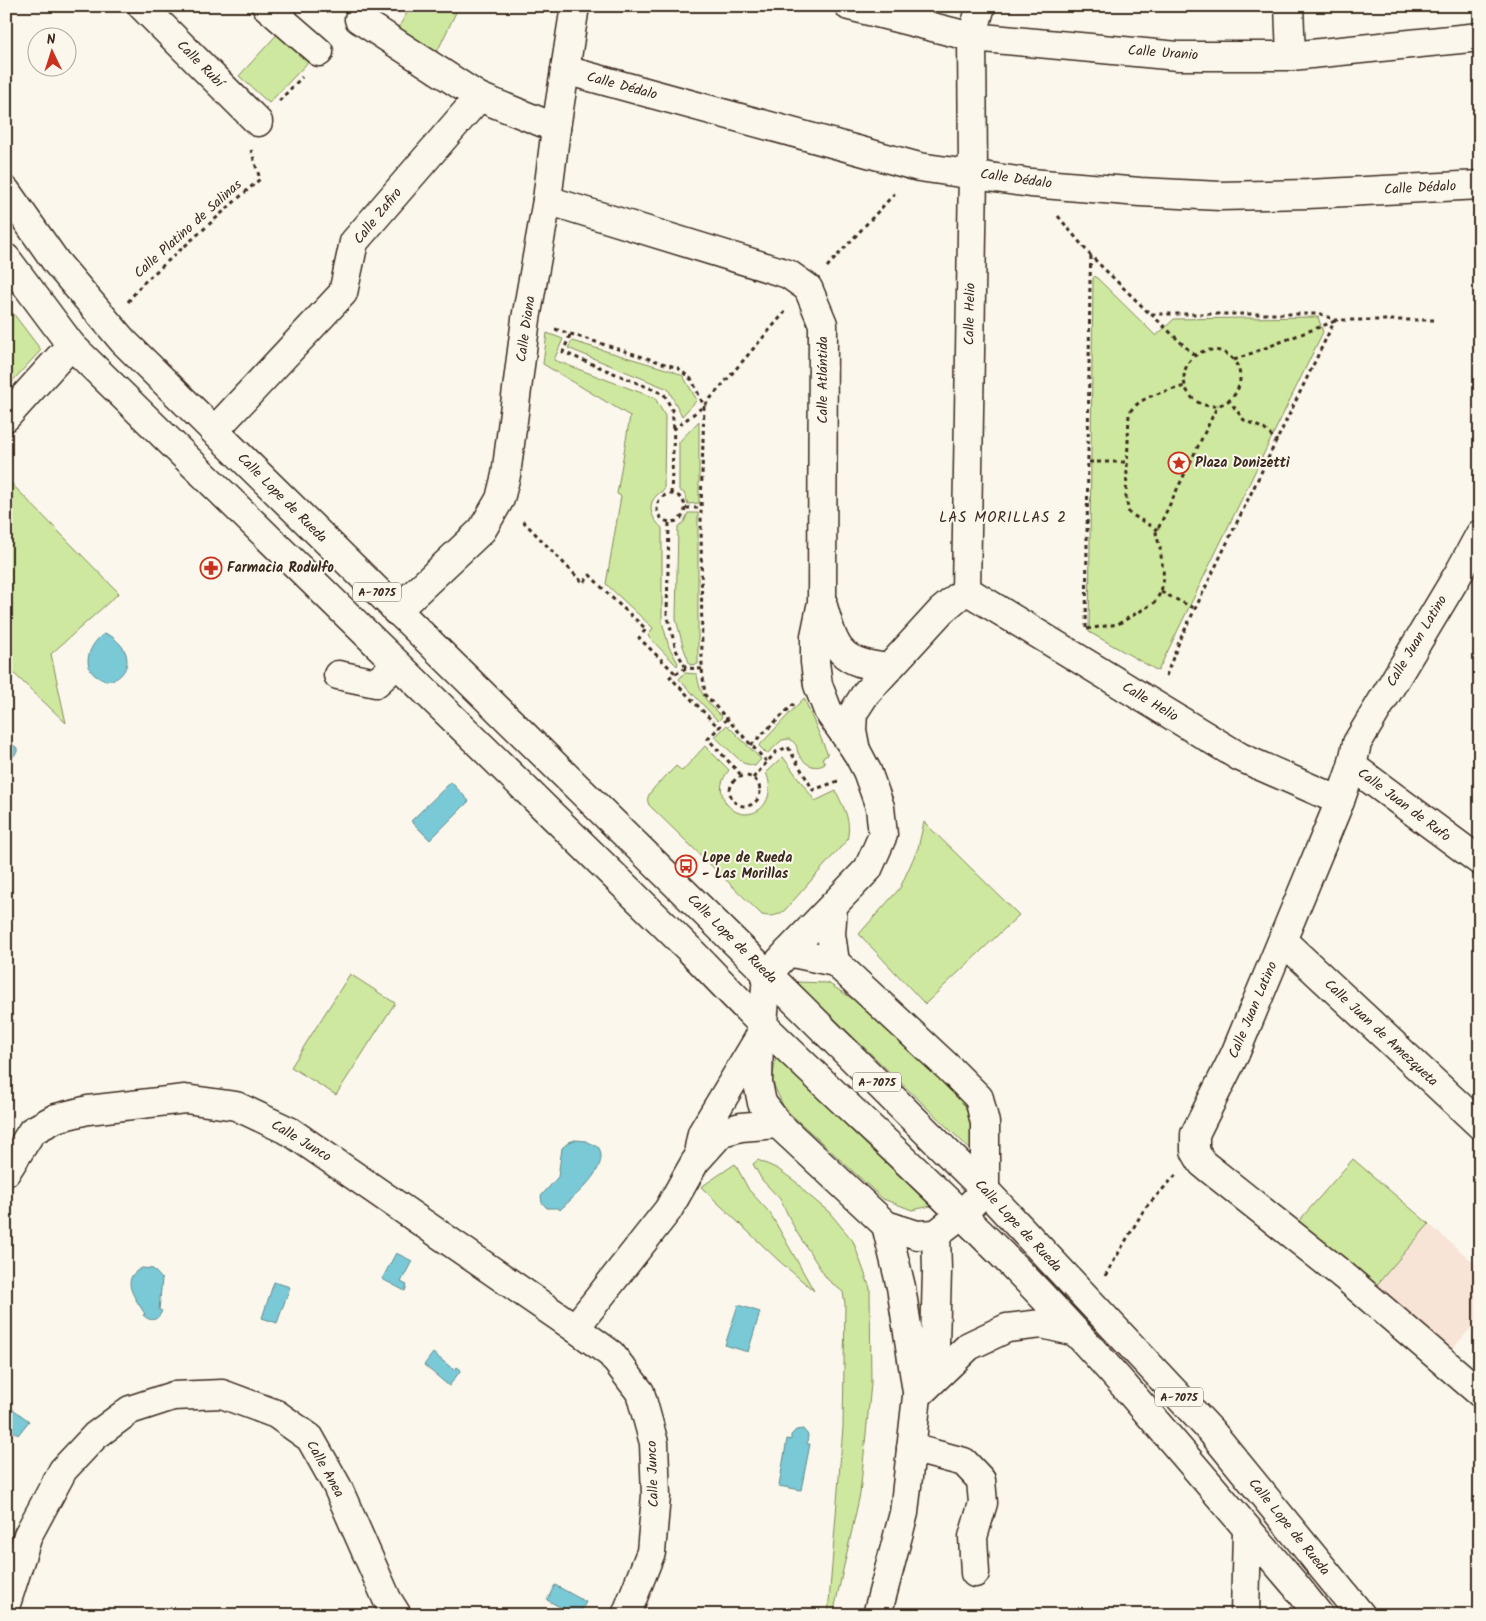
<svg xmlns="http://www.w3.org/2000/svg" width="1486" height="1621" viewBox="0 0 1486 1621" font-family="Kalam,sans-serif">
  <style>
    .built { fill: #f7e4d7 }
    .green { fill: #cee89f; stroke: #84895e }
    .water { fill: #7ac9d6; stroke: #61898c }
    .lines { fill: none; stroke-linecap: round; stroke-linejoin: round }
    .minor-casing { stroke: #3b2a1e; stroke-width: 31 }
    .major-casing { stroke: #3b2a1e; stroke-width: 31 }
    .path { stroke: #3b2a1e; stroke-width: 3; stroke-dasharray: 4 4; stroke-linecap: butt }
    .minor { stroke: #fbf7ec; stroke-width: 28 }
    .major { stroke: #fbf7ec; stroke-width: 28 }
    .labels { text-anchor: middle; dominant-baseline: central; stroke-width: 4; stroke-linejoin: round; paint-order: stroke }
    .shield { fill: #fbf7ec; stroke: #75685c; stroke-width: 1 }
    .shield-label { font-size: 12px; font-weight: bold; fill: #3b2a1e }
    .street-label { font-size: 14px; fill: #3b2a1e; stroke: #fbf7ec }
    .poi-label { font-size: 14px; font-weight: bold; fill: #3b2a1e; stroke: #fbf7ec; text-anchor: start }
    .neighbourhood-label { font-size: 15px; letter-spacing: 1px; fill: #3b2a1e; stroke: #fbf7ec }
  </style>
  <rect width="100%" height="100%" fill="#fbf7ec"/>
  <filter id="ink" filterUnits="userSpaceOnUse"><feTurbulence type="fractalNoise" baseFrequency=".02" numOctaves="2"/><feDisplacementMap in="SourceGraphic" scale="10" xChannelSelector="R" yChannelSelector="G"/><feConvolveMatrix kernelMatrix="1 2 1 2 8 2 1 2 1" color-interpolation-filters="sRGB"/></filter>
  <g filter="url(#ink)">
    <polygon class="built" points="1429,1224 1480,1268 1480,1317 1452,1350 1374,1288"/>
    <g class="green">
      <polygon points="411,6 459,6 437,52 397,30"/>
      <polygon points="281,30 313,57 269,103 239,76"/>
      <polygon points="1095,276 1156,336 1174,319 1318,317 1323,332 1158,671 1089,632 1093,278"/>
      <polygon points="6,304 41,350 6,388"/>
      <path d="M547,333l16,6 -9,21 101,38 10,18 -1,74c-18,10 -16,25 -2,38v94l7,25 9,16 -1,3 -29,-30 5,-8 -47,-44 15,-88 -4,-2 13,-78 -87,-52z"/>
      <polygon points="572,341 673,371 683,376 697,400 682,416 668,389 568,348"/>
      <polygon points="699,421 699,503 688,504 684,493 679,490 679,442"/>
      <polygon points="6,478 119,593 51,654 66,723 6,666"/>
      <polygon points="688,513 698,513 698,664 690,665 683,646 676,619 678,527 684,522"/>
      <path d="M684,673l13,1c3,22 10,28 25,43l-4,4 -39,-42z"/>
      <path d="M804,698l24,57 -6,3 3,6c-11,7 -22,-1 -27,-11 -1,-3 -1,-6 -2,-8 0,-1 -6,-6 -7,-6l-7,1 -15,14 -8,-8z"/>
      <polygon points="727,725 761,759 755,766 743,763 715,737"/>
      <path d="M705,746l24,24c-2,3 -5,7 -6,10 -6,15 6,34 23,34 22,-1 28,-25 20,-41l17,-16 32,44 21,-10c8,18 16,29 11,49l-62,70c-8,6 -13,7 -23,5l-113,-110c-1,-3 -2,-4 -1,-8 3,-9 21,-23 28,-31l6,5z"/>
      <polygon points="924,822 1019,915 925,1004 859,934 900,888 918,848"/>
      <polygon points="350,974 395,1003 336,1095 291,1067"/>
      <polygon points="796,982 828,983 868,1009 964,1102 976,1132 974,1153"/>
      <polygon points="776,1057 931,1206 912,1210 883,1199 784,1108 772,1081"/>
      <polygon points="1353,1159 1429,1224 1374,1288 1297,1223"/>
      <polygon points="758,1160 778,1169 796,1182 806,1193 829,1212 853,1241 870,1288 871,1384 860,1494 833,1615 828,1615 843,1427 845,1304 843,1292 827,1279 796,1231 780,1199 762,1180 753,1164"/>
      <polygon points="735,1164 749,1190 770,1213 814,1291 778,1260 701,1187"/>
    </g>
    <g class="water">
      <path d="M104,634c8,1 11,5 16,10 19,21 -5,47 -24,32 -16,-11 -5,-34 8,-42z"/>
      <polygon points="6,739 17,748 17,752 6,765"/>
      <polygon points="451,782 469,801 430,840 411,821"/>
      <path d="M575,1140l11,1 13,7c11,21 -25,48 -39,62l-2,-2h-11l-5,-5 -1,-7 17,-19 4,-29 7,-6z"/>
      <polygon points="396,1253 412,1261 401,1282 407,1285 405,1291 382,1279"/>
      <path d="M142,1268l11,1 9,10 -3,31 3,1c-4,9 -11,12 -19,4l2,-1c-9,-15 -27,-35 -3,-46z"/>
      <polygon points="274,1282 290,1287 277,1323 262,1318"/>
      <polygon points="738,1305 760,1312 748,1352 725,1345"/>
      <polygon points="433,1353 454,1370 457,1367 461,1370 449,1386 424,1365"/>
      <polygon points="6,1404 29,1421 18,1435 6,1425"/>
      <polygon points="803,1429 808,1435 807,1444 810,1444 801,1490 779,1486 787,1439 791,1440 791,1435 796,1430"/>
      <polygon points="555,1585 586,1602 579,1615 575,1615 547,1600"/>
    </g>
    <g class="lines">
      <g class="minor-casing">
        <g id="minor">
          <polyline points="142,6 258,122"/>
          <polyline points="266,6 319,52"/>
          <polyline points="849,6 972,37 1178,56 1291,56 1480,37"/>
          <polyline points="1289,6 1291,56"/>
          <polyline points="359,19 479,97 556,128"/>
          <polyline points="565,70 919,167 1031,183 1140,192 1220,196 1308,194 1480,185"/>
          <polyline points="547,200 788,274 808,288 823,324 822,602 815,636 815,662 818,685 828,711 857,752 867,771 880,807 883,835 868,869 788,952"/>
          <polyline points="6,417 71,345"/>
          <polyline points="214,431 343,293 354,242 479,97"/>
          <polyline points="1480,534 1460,571 1357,743 1352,766 1340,801 1235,1054 1195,1134 1195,1151 1202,1163 1344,1276 1480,1393"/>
          <polyline points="966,590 1240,757 1340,801"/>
          <path d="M823,606c13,46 16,56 66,62"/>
          <polyline points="396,611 482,530 500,499 506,475 526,319 547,200 556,128 575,6"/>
          <polyline points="338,675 376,683 397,664"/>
          <polyline points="856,751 852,730 853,713 866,693 941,611 966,590 973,174 972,37 981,6"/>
          <polyline points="1352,766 1480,861"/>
          <polyline points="833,906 831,934 835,962"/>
          <polyline points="1283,941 1480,1125"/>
          <polyline points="699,1148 702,1133 759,1038"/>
          <polyline points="6,1172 32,1131 56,1118 88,1110 185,1099 236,1106 291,1132 575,1328 611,1354 640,1392 654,1443 656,1496 651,1552 626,1615"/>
          <polyline points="575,1328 668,1210 695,1162 722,1132 741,1127 778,1124"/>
          <polyline points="911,1448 964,1462 981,1480 983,1503 973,1537 975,1573"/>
          <polyline points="6,1604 28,1535 63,1470 95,1436 130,1410 173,1396 222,1394 276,1414 310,1438 337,1486 387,1599 397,1615"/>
          <polyline points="1245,1615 1247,1529"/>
        </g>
      </g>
      <g class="major-casing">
        <g id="major">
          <polyline points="6,191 56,262 123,341 802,1008 985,1190 1211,1431 1361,1615"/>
          <path d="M6,258l65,87 618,604c25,26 49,51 74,76 87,85 177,165 261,252 95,98 183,205 272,309l23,29"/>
          <polygon points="788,952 835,962 950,1069 979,1098 985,1123 985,1190 962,1214 936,1234 917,1235 886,1225 778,1124 762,1103 758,1083 759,1038 763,1024 767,975"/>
          <polyline points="886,1225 901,1287 917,1392"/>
          <polyline points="922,1391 969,1346 1007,1328 1042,1324 1076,1332"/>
          <polyline points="877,1615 904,1513 917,1396 935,1344 937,1271 936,1234"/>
        </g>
      </g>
      <g class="path">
        <polyline points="279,101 302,77"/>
        <polyline points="1058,216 1091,256 1150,314 1321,314 1335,320 1434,320"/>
        <polyline points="827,267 896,192"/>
        <polyline points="128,302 141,285 260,179 251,150"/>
        <polyline points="1151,314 1195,356"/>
        <polyline points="555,329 678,368 692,380 704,406 701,508 702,669 705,695 767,762"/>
        <polyline points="570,335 563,352 664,394 672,410 674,429"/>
        <circle cx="1212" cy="378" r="28"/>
        <polyline points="1234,360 1335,321"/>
        <polyline points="1228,399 1244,420 1264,429 1277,441"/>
        <polyline points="1089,462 1128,462"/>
        <circle cx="671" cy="508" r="14"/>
        <polyline points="671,494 674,429 704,406 785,312"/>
        <polyline points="686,508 701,508"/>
        <polyline points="523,521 583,583 590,575 610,596 646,629 639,638 675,673"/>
        <polyline points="669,523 667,614 676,650 686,668"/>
        <path d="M1158,530l-29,-17 -3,-15 3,-85c12,-18 36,-21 56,-27"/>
        <polyline points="1161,592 1196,609"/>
        <polyline points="1086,628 1090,278 1091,256"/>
        <polyline points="1087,629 1118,624 1154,603 1161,592 1164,578 1160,548 1156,533 1218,405"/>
        <polyline points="702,669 686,668 670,677 719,728"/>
        <polyline points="1166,676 1179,642 1335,320"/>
        <polyline points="727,719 708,739 742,776"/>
        <polyline points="751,745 794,704"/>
        <circle cx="745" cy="791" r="15"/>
        <polyline points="753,778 776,752 788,747 813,790 838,781"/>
        <polyline points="1105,1276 1145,1208 1176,1175"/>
      </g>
      <use href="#minor" class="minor"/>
      <use href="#major" class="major"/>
    </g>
  </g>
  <defs>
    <g id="sight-ring" transform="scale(1.125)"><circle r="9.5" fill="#fbf7ec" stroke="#c8321e" stroke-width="1.5"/><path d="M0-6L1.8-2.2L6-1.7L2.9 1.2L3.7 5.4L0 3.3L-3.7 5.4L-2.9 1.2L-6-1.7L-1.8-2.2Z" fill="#c8321e"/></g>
    <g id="pharmacy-ring" transform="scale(1.125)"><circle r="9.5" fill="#fbf7ec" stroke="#c8321e" stroke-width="1.5"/><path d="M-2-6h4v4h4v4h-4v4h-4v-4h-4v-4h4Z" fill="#c8321e"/></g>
    <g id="bus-ring" transform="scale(1.125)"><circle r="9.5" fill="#fbf7ec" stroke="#c8321e" stroke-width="1.5"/><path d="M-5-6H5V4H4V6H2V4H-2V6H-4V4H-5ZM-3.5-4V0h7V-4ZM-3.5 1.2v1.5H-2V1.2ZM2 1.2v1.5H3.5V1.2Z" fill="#c8321e"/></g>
  </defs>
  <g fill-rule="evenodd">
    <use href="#sight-ring" x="1179" y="463"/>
    <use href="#pharmacy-ring" x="211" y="568"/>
    <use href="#bus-ring" x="686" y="866"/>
  </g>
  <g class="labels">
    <g class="shield">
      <rect x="353" y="582.5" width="48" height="19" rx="4"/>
      <rect x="853" y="1072.5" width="48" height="19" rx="4"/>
      <rect x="1155" y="1387.5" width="48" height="19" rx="4"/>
    </g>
    <g class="shield-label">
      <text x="377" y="592">A-7075</text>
      <text x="877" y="1082">A-7075</text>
      <text x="1179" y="1397">A-7075</text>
    </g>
    <g class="street-label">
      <text transform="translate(1163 53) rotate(4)">Calle Uranio</text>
      <text transform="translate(200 64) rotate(45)">Calle Rubí</text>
      <text transform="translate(622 86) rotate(15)">Calle Dédalo</text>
      <text transform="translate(1016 179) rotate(8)">Calle Dédalo</text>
      <text transform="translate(1420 188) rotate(-3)">Calle Dédalo</text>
      <text transform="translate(378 216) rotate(-51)">Calle Zafiro</text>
      <text transform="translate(188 229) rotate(-42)">Calle Platino de Salinas</text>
      <text transform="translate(970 314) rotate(-89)">Calle Helio</text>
      <text transform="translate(526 329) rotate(-82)">Calle Diana</text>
      <text transform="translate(823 380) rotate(-90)">Calle Atlántida</text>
      <text transform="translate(282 498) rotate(45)">Calle Lope de Rueda</text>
      <text transform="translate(1417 641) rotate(-59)">Calle Juan Latino</text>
      <text transform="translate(1150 702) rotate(31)">Calle Helio</text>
      <text transform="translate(1404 805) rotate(37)">Calle Juan de Rufo</text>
      <text transform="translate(732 939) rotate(45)">Calle Lope de Rueda</text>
      <text transform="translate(1253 1010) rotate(-67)">Calle Juan Latino</text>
      <text transform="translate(1381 1033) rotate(43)">Calle Juan de Amezqueta</text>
      <text transform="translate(301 1141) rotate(31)">Calle Junco</text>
      <text transform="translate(1018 1226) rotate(47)">Calle Lope de Rueda</text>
      <text transform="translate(325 1469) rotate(61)">Calle Anea</text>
      <text transform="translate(653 1474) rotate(-92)">Calle Junco</text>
      <text transform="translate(1289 1527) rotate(51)">Calle Lope de Rueda</text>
    </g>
    <g class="poi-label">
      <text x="1195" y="463">Plaza Donizetti</text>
      <text x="227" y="568">Farmacia Rodulfo</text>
      <text x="702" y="858">Lope de Rueda<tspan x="702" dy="16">- Las Morillas</tspan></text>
    </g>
    <g class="neighbourhood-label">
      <text x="1003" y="518">LAS MORILLAS 2</text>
    </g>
  </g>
  <rect width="1486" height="1621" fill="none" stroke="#fbf7ec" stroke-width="25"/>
  <rect x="12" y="12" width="1461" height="1596" fill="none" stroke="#3b2a1e" stroke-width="2" filter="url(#ink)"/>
  <g transform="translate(52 52) rotate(356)"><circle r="24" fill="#fbf7ec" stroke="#aea59a"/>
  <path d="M0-4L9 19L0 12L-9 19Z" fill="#c8321e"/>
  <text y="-8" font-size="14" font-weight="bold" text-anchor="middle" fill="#3b2a1e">N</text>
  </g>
</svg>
